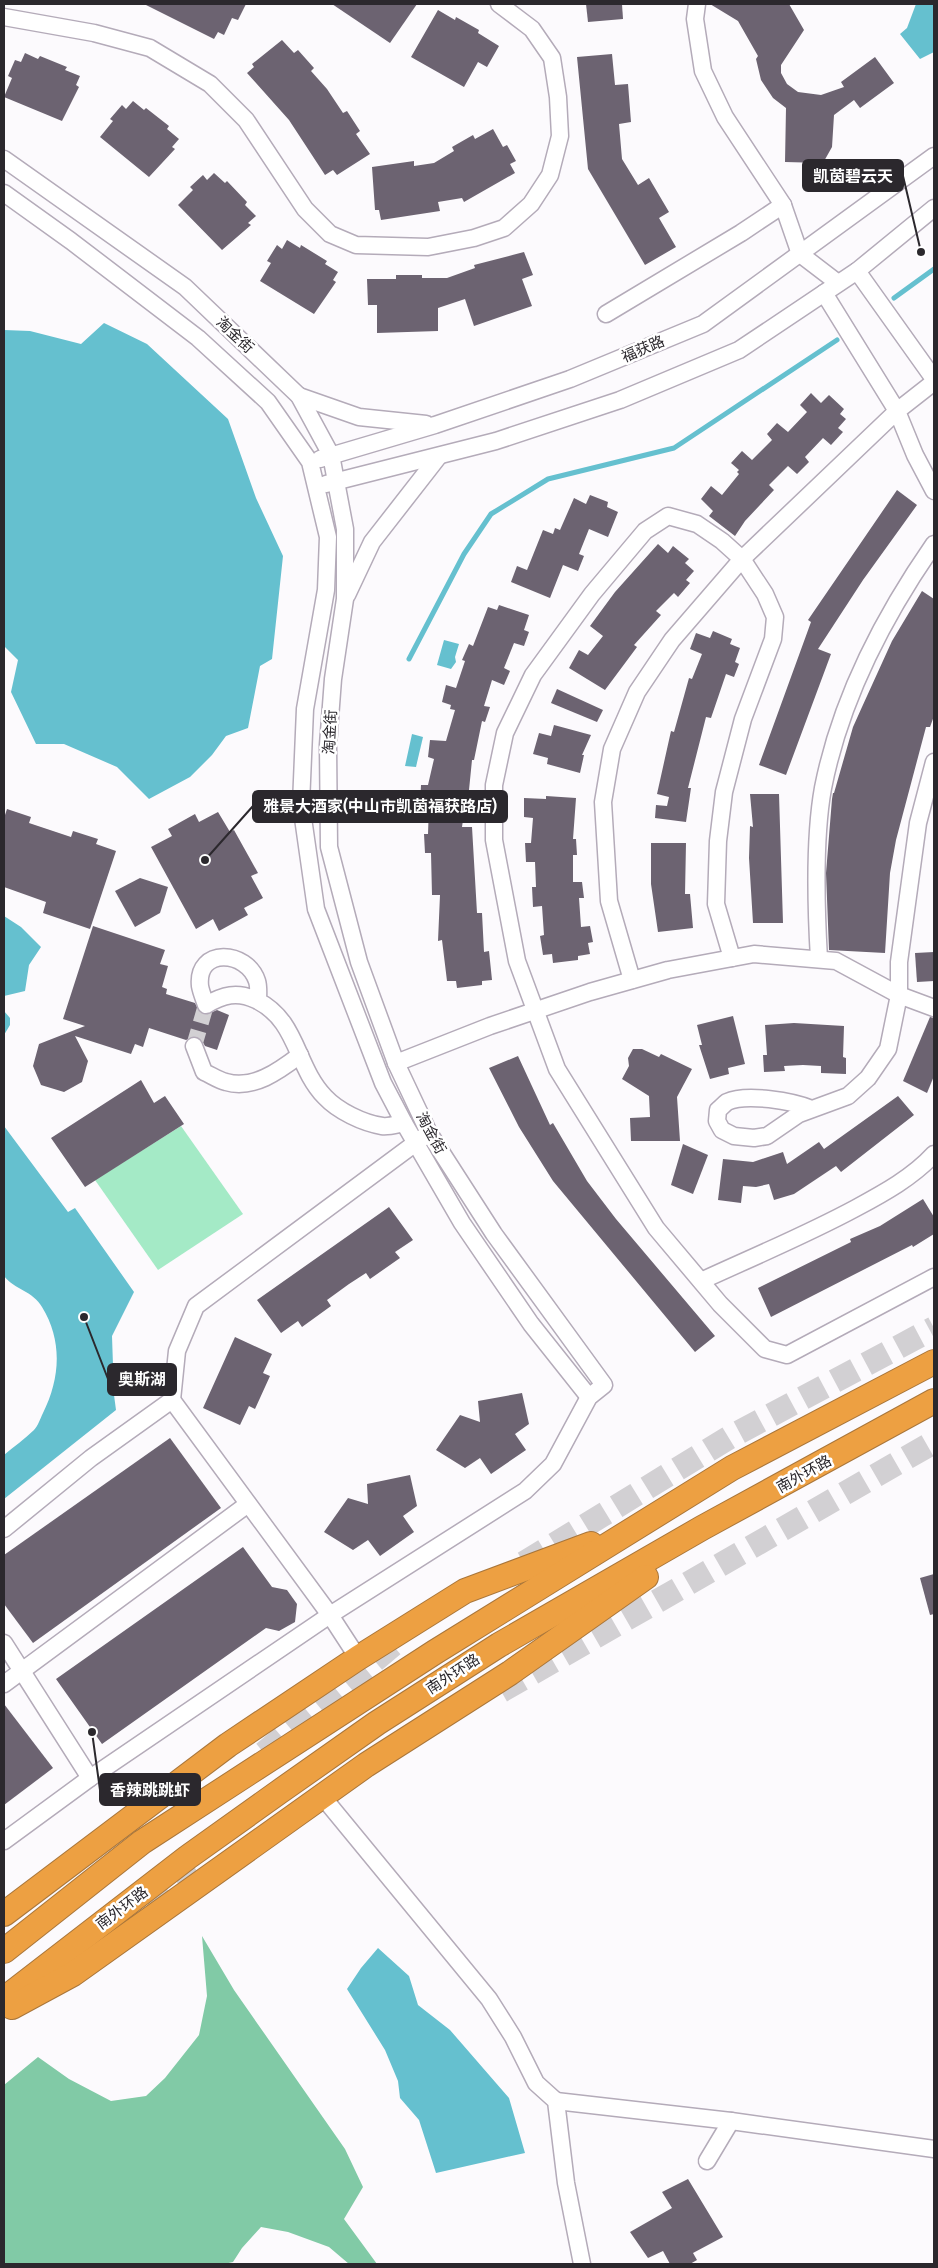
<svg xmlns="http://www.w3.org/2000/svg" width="938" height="2268" viewBox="0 0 938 2268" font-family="Bitter,'Noto Sans SC',serif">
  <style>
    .green { fill: #a4eac6 }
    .forest { fill: #81caa6 }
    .water { fill: #65c0cf }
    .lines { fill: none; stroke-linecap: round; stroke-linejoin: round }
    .stream { stroke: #65c0cf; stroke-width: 5 }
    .building { fill: #6c6371 }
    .minor-tunnel { stroke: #d2d0d3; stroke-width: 16; stroke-dasharray: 16 8; stroke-linecap: butt }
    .highway-tunnel { stroke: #d2d0d3; stroke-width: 24; stroke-dasharray: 24 12; stroke-linecap: butt }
    .minor-casing { stroke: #b4abb9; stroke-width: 19 }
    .highway-casing { stroke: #a9763b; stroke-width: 26 }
    .minor { stroke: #fff; stroke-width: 16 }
    .highway { stroke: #eda042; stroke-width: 24 }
    .labels { text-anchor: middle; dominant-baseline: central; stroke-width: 5; stroke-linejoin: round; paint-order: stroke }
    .street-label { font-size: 15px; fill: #2b282d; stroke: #fff }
    .leader { fill: none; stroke: #2b282d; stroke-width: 2 }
    .callout-dot { fill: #2b282d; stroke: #fff; stroke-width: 2 }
    .callout { fill: #2b282d; stroke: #2b282d; stroke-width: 2 }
    .callout-label { font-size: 16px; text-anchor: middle; font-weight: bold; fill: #fff }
  </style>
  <rect width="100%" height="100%" fill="#fcfafd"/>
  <polygon class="green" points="181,1126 243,1214 158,1270 95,1180"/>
  <polygon class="forest" points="202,1936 234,1990 345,2149 363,2187 344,2219 377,2264 349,2264 329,2247 288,2232 261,2227 242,2248 233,2262 224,2264 4,2264 4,2085 38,2057 69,2079 111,2101 146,2096 165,2078 199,2035 207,1996"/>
  <g class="water">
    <polygon points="916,4 934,4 934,52 920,59 900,34 907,28"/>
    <polygon points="104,323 147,344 228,419 256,498 283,556 272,659 260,666 248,728 226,736 212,755 190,777 149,799 117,767 64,744 36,744 11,692 18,660 4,646 4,330 30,331 81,344"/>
    <polygon points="444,640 459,644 455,657 456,662 451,669 437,665"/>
    <polygon points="412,734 423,737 416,767 405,766"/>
    <polygon points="4,916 21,927 41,947 29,965 25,991 4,996"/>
    <polygon points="4,1011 10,1018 10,1025 4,1035"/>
    <path d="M4,1126l64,86 7,-4 59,84 -22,44 2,59 2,15 -112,89v-44c9,-8 21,-16 30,-25 4,-4 6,-11 9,-17 17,-34 20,-72 -1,-106 -9,-16 -27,-17 -38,-31z"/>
    <polygon points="378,1948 409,1976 418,2005 450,2030 509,2098 525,2153 436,2173 419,2120 400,2098 398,2081 385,2050 347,1989 361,1968"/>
  </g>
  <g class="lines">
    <g class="stream">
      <polyline points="894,298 934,269"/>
      <polyline points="409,659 464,554 491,514 548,479 674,448 837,340"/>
    </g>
  </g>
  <g class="building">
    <polygon points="144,4 246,4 238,20 232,18 224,35 218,32 214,39"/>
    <polygon points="332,4 417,4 390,43"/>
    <polygon points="586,4 622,4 623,19 588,22"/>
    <polygon points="710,4 789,4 804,30 781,65 781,73 787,84 798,92 821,95 844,87 841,82 875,57 894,83 860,108 854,100 834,115 832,147 823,163 785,162 786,108 773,98 761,80 756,59 758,56 738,21"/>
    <polygon points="438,10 455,20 456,17 479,30 478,33 499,46 487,67 478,62 464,87 411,57"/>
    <polygon points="282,40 294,53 298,50 314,68 311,71 327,89 343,113 347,111 360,131 356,134 370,154 337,175 333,170 325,175 289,120 247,73 254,67 252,64"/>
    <polygon points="25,53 38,59 40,56 67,67 65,70 80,76 76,85 79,87 62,121 4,97 12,78 8,76 15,60 21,62"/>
    <polygon points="612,54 615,85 628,84 631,122 619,124 622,159 638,185 649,178 669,212 659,218 676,247 645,265 588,169 577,57"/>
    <polygon points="133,101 144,110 146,108 169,126 167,129 179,139 172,147 175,149 149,177 100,137 113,121 110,119 122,105 126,109"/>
    <polygon points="493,129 503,147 507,145 516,161 510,164 515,173 464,202 462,198 438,202 440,211 381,220 379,210 375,210 372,167 414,161 414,166 434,163 454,151 452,147 473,135 475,139"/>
    <polygon points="214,173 225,183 227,181 247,202 245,205 256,216 248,223 251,225 222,250 178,205 193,190 190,187 203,175 207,180"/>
    <polygon points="287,240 300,248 301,245 327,261 325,264 338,272 333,280 336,282 314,314 260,281 271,263 267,261 277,245 282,249"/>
    <polygon points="524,252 533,275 522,279 532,306 474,326 465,299 438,308 438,331 377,333 377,305 368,305 367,279 396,279 396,275 422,275 422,278 447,278 475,268 474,265"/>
    <polygon points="811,393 821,403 829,395 844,409 840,414 846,419 838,428 843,432 831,445 823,438 805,457 809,462 797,474 788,466 769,485 774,490 745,521 735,536 709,516 713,511 701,499 711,486 722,495 739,474 737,472 739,470 731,463 742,451 752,460 772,440 767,434 777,423 788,432 807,412 800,405"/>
    <polygon points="897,490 917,505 863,580 818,649 831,654 786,775 759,765 811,622 808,620"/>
    <polygon points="590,495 608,502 607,507 618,512 608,537 589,529 579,554 584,556 578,571 563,565 550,598 511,582 517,566 527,570 543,530 553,534 555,528 560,530 574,498 586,504"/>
    <polygon points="658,544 668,553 673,546 689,559 685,563 694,571 686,580 690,583 678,597 674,593 656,611 661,615 634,645 637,647 605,690 569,668 579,650 588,655 603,636 590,626 615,592"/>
    <polygon points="922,591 934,599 934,716 930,727 926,727 896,840 890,873 885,953 829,950 826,873 832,799 833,793 836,793 834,793 853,727 862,707 892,641"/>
    <polygon points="499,605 529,615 524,630 529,632 524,646 514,643 504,668 510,671 504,685 492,680 484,706 490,707 485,722 482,721 474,760 472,760 468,800 466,799 462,827 472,827 477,913 482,913 484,952 489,951 492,980 482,981 482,985 457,988 456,981 447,981 442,940 438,941 440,895 432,895 431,853 425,853 424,834 428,834 429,805 420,804 421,785 428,785 434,759 428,757 430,740 446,741 455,710 450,709 451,705 442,702 446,685 456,688 465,661 462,660 469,644 473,646 488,607 497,610"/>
    <polygon points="713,631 732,639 730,644 740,648 735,662 739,664 734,677 726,674 711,718 706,717 688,788 691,788 686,822 655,818 656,805 667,806 669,797 657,794 671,731 674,732 689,678 692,679 702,654 690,649 696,633 710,638"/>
    <polygon points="557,689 603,710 597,722 551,703"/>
    <polygon points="554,725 591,735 582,755 584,755 580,773 547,764 548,758 533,754 539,733 551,736"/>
    <polygon points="750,794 779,794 783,923 753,923 749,858 750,826 753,827"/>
    <polygon points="546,796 576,798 573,839 576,839 577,855 573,855 573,882 582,882 584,898 579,898 581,927 590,926 593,942 588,943 590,954 578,956 578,960 553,963 552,954 543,955 540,936 544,935 542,906 533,907 532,887 536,887 535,862 526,862 525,843 531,843 533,818 524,817 524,798 546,799"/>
    <polygon points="7,809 31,817 29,823 71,837 73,831 98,839 96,844 116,851 90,929 43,913 46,902 4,887 4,818"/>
    <polygon points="218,812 230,832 234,830 258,873 251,876 263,898 244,908 248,915 219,931 213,919 196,929 151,847 172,836 168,829 195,814 199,822"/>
    <polygon points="651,843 686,843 685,894 690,894 693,928 658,932 651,884"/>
    <polygon points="140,878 168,887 160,913 135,927 115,891"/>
    <polygon points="93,926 165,950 160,964 168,966 162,987 167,989 166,994 195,1003 200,1013 205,1015 217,1010 229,1015 217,1050 205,1046 201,1039 196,1036 186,1040 149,1028 143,1047 135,1044 131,1054 75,1036 88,1061 82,1082 64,1092 41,1085 33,1066 39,1044 85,1026 63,1019"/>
    <polygon points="934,952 934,981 917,982 915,953"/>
    <polygon points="733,1016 745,1064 728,1068 729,1074 710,1079 699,1045 702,1045 697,1025"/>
    <polygon points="930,1017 934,1018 934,1076 927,1093 903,1081"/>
    <polygon points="794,1023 844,1026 843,1057 846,1058 846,1074 821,1073 821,1066 803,1065 784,1066 785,1071 764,1072 763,1055 767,1055 765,1025"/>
    <polygon points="633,1049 642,1049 659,1057 661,1054 692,1069 677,1097 680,1141 631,1141 630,1118 650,1117 649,1096 622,1079 629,1066 628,1058"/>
    <polygon points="518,1056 550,1125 553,1123 587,1181 616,1219 715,1336 695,1352 553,1181 519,1127 489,1068"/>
    <polygon points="141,1080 154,1103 165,1096 184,1124 85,1187 51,1138"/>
    <polygon points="898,1096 914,1115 841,1172 836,1166 794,1194 774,1200 769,1184 756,1187 743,1186 741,1203 718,1200 723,1159 753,1162 783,1152 787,1164 819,1142 824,1149"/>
    <polygon points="683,1144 708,1155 693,1194 671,1185"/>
    <polygon points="923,1199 934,1217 934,1234 913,1247 912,1245 771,1317 758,1288 851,1242 850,1239 880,1226"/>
    <polygon points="389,1207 413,1240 395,1252 400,1258 370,1279 366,1273 349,1284 327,1300 331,1306 302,1327 298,1321 281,1333 257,1300"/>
    <polygon points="235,1337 272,1354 263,1373 270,1376 255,1409 249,1406 240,1425 203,1408"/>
    <polygon points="522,1393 529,1424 515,1434 526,1450 491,1474 480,1458 465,1468 436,1450 460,1415 480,1422 478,1401"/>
    <polygon points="170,1438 221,1508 33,1643 4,1604 4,1555"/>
    <polygon points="410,1475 417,1506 403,1516 414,1532 380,1556 368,1540 353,1550 324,1532 348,1498 368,1504 367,1484"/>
    <polygon points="243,1547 272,1587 287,1590 297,1604 295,1622 279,1631 266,1628 102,1744 56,1679"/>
    <polygon points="934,1574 934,1614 930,1615 920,1578"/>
    <polygon points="4,1704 53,1768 4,1805"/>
    <polygon points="688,2179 723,2237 693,2253 697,2260 690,2264 670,2264 663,2251 648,2258 630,2232 672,2208 662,2192"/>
  </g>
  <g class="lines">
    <polyline class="minor-tunnel" points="194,1046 206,1005"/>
    <g class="highway-tunnel">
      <polyline points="524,1563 730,1437 934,1328"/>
      <polyline points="501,1691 934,1442"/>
      <polyline points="264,1753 394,1644"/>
      <polyline points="117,1922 198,1873"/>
    </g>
    <g class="minor-casing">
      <g id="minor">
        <polyline points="697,4 695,19 703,71 725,117 783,205 800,254 838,283"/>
        <polyline points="4,17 94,33 150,48 210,84 246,120 305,209 330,234 356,245 428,247 474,238 504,228 531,204 550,175 560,136 558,97 552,58 532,29 499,4"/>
        <polyline points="4,159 185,287 299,396 331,455 345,529 345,599 333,679 328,745 329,847 359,962 396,1063 429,1133 494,1234 604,1385 589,1397 553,1464 525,1491 330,1615 90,1778 4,1841"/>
        <polyline points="4,193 71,241 198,338 268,402 310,462 328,537 326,590 305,709 301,804 316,909 383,1083 404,1123 462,1223 531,1324 589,1397"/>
        <polyline points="857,271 934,379"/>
        <polyline points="606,314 741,233 783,205"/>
        <polyline points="934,382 897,411 915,455 934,491"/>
        <polyline points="299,396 359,417 426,424"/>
        <polyline points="320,459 435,425 570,379 703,324 934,156"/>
        <polyline points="326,484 496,441 620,400 739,350 857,271 934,208"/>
        <polyline points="347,595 372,542 439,456"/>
        <polyline points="732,958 716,904 718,841 724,792 743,719 773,639 775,617 765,594 742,559 722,541 697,524 668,516 645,531 592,594 533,675 505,733 494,785 494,840 517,961 557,1069 656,1228 720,1304 765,1349 787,1355 934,1277"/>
        <path d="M819,959c-3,-51 -5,-121 4,-171 17,-87 61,-172 111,-244"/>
        <polyline points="632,980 609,901 603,802 612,749 637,692 672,640 742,559 897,411 824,293"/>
        <path d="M258,1001c0,-6 1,-14 -1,-20 -10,-31 -61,-34 -57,5 1,6 4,13 6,19 17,-10 31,-14 50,-5 42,20 39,66 69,97 13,14 38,26 57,29 7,1 16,-2 22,-3"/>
        <path d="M194,1046l10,26c7,3 14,8 22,10 27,8 53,-11 74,-27"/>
        <polyline points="396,1063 490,1026 590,992 668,970 754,954 836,961 899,995 934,1008"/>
        <path d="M812,1109c-19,-8 -66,-16 -85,-7 -3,2 -6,6 -9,8l-1,11 5,9 12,6 20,2 13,-2 32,-22 49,-18 20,-18 20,-29 11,-54v-33l19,-139 16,-61"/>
        <path d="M701,1281c52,-24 105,-46 155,-73 28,-15 57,-31 78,-54"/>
        <polyline points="172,1400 177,1351 196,1306 425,1136"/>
        <polyline points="4,1529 91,1458 172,1400 330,1615 358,1658"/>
        <polyline points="4,1643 90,1778"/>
        <polyline points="4,1684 248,1504"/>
        <polyline points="322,1796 489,1999 513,2037 536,2083 556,2101 566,2183 582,2264"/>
        <polyline points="556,2101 731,2121 934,2149"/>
        <polyline points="707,2161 731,2121"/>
      </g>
    </g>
    <g class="highway-casing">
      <g id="highway">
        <polyline points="4,1914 228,1745 358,1658 465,1591 591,1544"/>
        <polyline points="4,1951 142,1842 435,1652 732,1468 934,1362"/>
        <polyline points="4,1999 188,1857 279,1792 377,1723 499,1645 702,1528 934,1401"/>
        <polyline points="12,2007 73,1974 366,1765 510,1673 646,1577"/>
      </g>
    </g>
    <use href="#minor" class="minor"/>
    <use href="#highway" class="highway"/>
  </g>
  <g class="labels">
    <g class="street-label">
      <text transform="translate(235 335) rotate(43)">淘金街</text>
      <text transform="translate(643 349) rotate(-23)">福获路</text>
      <text transform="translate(330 732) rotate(-87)">淘金街</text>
      <text transform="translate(431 1133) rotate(61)">淘金街</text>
      <text transform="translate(804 1474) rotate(-29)">南外环路</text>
      <text transform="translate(453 1674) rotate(-33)">南外环路</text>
      <text transform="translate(122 1908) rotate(-37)">南外环路</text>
    </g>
  </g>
  <path class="leader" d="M921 252L903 176M205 860L253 806M84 1317L108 1379M92 1732L100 1790"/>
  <g class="callout-dot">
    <circle cx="921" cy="252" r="5"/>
    <circle cx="205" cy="860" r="5"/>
    <circle cx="84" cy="1317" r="5"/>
    <circle cx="92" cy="1732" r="5"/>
  </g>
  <g class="callout">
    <rect x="803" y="160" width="100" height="31" rx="5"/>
    <rect x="253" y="791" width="254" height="31" rx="5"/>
    <rect x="108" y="1364" width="68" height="31" rx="5"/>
    <rect x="100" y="1774" width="100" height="31" rx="5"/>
  </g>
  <g class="callout-label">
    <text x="853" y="182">凯茵碧云天</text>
    <text x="380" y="812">雅景大酒家(中山市凯茵福获路店)</text>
    <text x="142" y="1385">奥斯湖</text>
    <text x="150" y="1796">香辣跳跳虾</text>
  </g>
  <rect width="938" height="2268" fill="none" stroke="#2b282d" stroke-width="10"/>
</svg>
